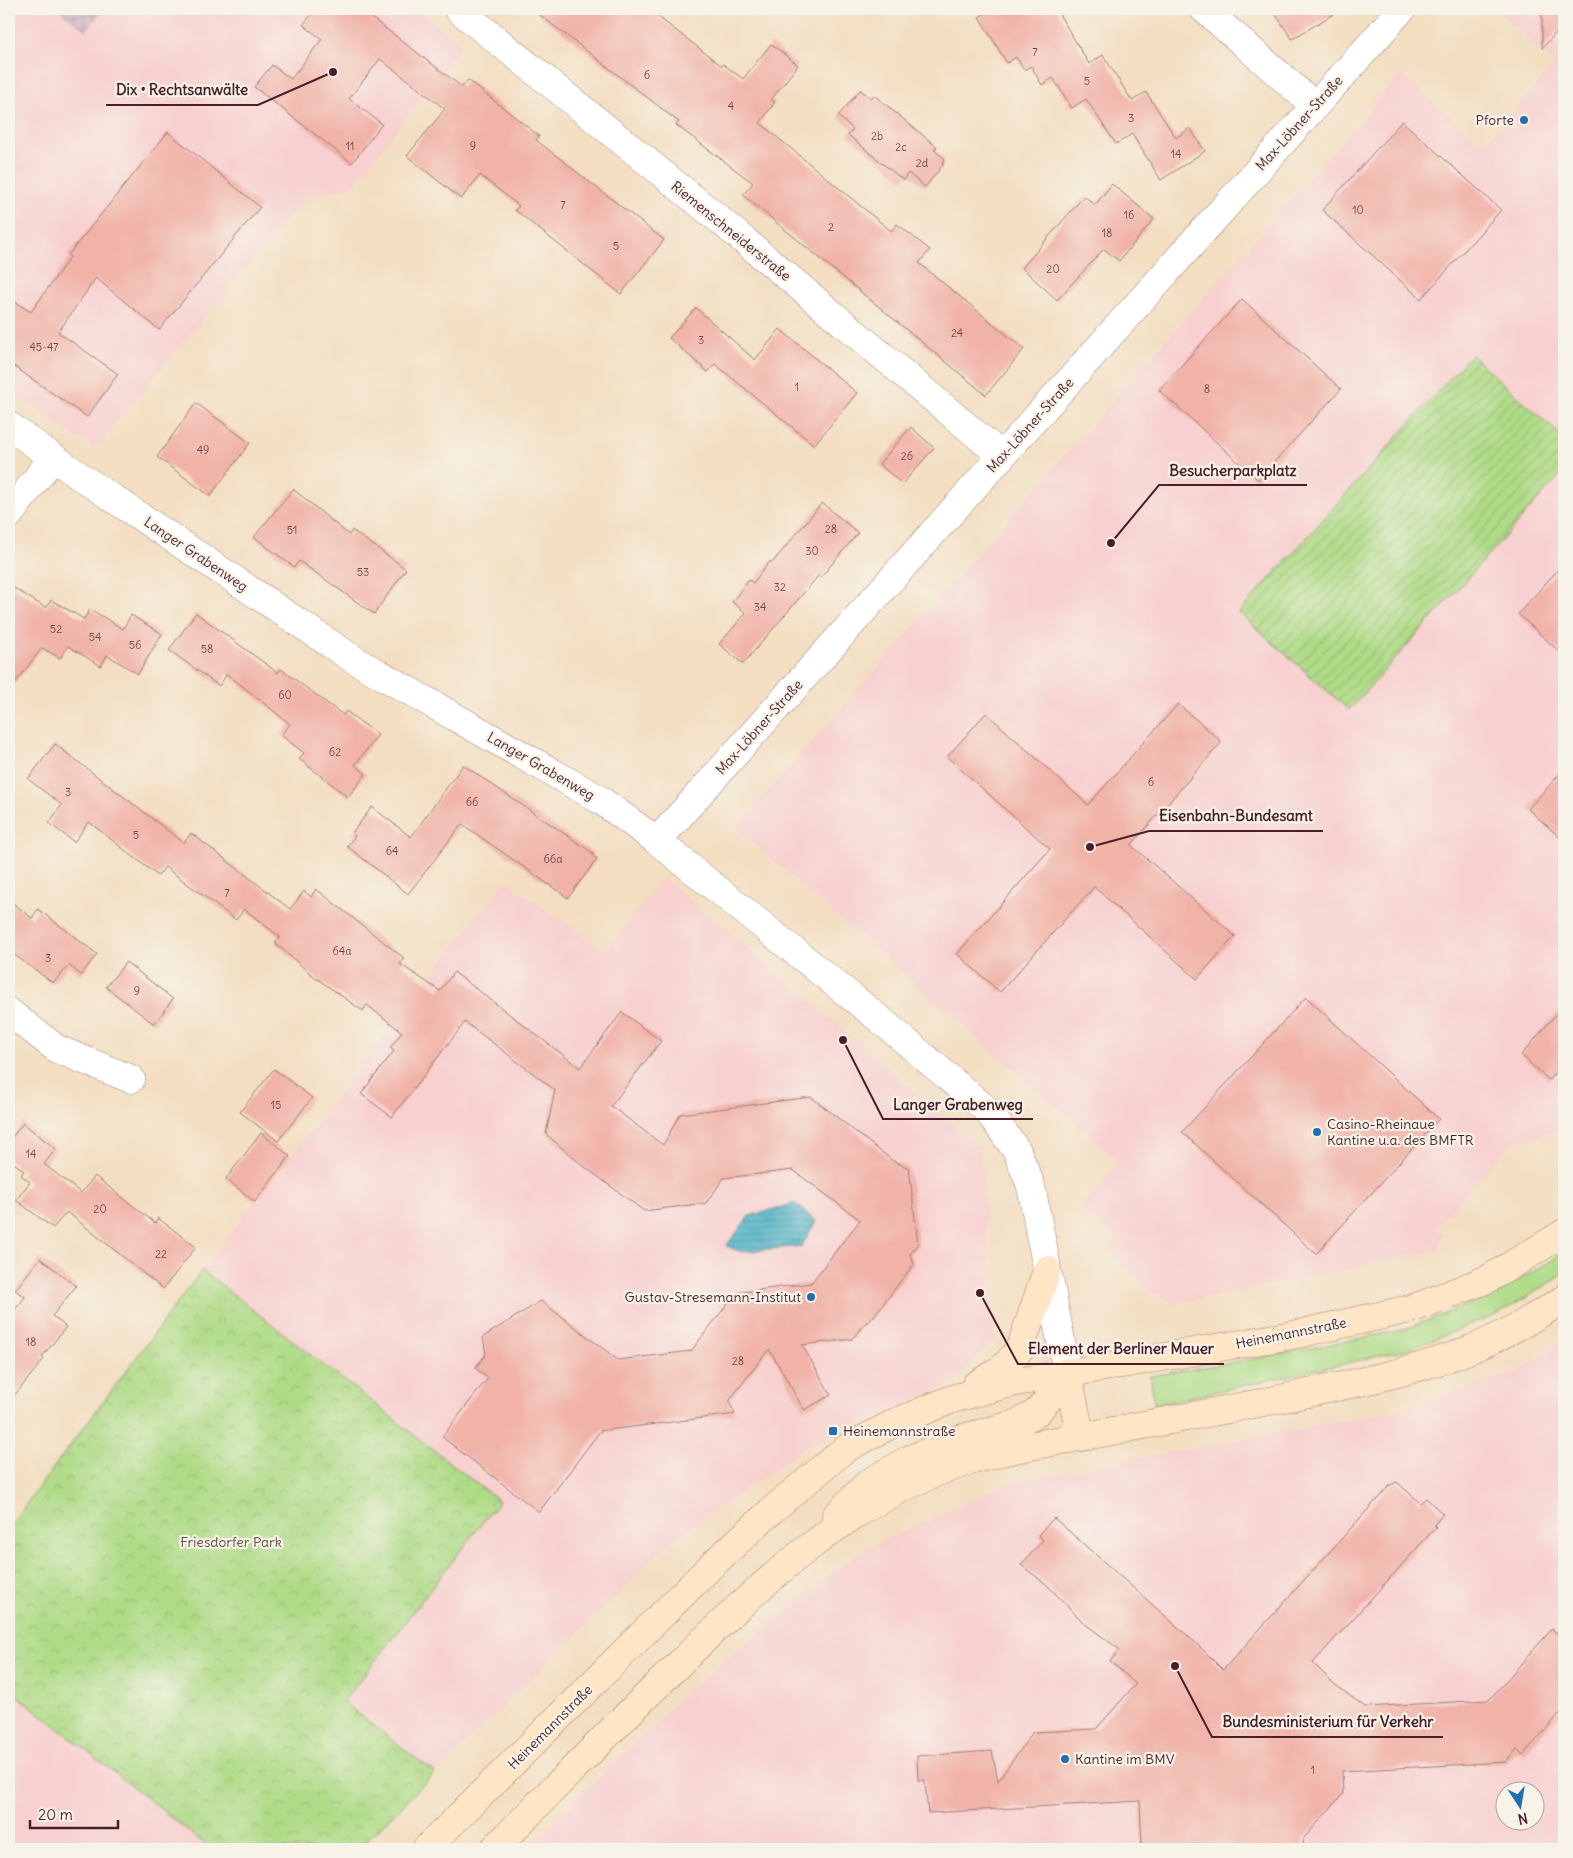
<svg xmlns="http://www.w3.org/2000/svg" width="1573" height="1858" viewBox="0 0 1573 1858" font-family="Delius,sans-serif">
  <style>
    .built { fill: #f7d0cf; fill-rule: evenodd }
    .industrial { fill: url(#industrial-grid) }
    .grass { fill: #afdb87; stroke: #7c7d59 }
    .park { fill: url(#park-crowns); stroke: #7c7d59 }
    .garden { fill: url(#garden-furrows); stroke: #7c7d59 }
    .water { fill: url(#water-rules); stroke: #486778 }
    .building { fill: #f1b2a8 }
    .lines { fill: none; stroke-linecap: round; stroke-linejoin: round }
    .minor-casing { stroke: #9e7e76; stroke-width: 29 }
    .secondary-casing { stroke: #9e7e76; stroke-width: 29 }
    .minor { stroke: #fff; stroke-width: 28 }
    .secondary { stroke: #fde5c5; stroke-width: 28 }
    .poi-dot { fill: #1f6fb2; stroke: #f7f3e8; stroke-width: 2 }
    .labels { text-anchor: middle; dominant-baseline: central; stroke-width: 4.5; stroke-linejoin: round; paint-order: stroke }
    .number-label { font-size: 11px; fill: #74444a }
    .poi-label { font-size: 14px; fill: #4a1f2b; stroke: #f7f3e8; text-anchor: start }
    .street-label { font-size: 14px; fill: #4a1f2b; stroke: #f7f3e8 }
    .park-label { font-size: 14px; fill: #634e42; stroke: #f7f3e8 }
    .leader { fill: none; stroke: #4a1f2b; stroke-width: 2 }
    .callout-dot { fill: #4a1f2b; stroke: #f7f3e8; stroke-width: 2 }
    .callout-label { font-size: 15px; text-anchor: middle; font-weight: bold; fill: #4a1f2b; stroke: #f7f3e8; stroke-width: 4.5; stroke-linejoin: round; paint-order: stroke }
  </style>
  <defs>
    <pattern id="industrial-grid" width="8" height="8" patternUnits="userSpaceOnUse" patternTransform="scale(1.25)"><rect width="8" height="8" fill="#d2bec5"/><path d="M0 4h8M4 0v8" fill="none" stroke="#b6a3a9"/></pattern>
    <pattern id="park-crowns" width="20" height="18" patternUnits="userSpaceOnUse" patternTransform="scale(1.25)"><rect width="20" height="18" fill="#afdb87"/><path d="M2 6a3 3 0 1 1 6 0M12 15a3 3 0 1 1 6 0" fill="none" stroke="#98bc75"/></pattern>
    <pattern id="garden-furrows" width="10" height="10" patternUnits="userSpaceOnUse" patternTransform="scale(1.25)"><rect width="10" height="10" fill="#afdb87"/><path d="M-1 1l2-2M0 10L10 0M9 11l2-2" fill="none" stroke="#98bc75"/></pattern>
    <pattern id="water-rules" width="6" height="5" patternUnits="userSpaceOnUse" patternTransform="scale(1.25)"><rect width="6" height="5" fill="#46afc5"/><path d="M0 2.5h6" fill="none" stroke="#3c8ea0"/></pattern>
  </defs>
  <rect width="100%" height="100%" fill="#f7f3e8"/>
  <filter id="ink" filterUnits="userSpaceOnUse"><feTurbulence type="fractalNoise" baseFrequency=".02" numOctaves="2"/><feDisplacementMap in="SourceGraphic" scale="10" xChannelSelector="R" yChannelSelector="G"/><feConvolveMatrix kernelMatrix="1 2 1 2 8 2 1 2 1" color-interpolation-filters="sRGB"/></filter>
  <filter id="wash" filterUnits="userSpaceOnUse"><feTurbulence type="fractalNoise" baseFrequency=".0096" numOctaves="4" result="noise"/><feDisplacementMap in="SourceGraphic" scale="20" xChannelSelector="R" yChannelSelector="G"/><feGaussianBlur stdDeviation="1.12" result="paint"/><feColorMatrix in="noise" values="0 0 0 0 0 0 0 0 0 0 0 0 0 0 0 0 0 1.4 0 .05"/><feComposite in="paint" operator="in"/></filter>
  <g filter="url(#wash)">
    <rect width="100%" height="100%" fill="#f3dec1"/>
    <g class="built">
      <polygon points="9,9 57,9 86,31 104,9 414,9 423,14 462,45 353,186 306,195 94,449 9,390"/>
      <polygon points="1502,9 1564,9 1564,1128 1527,1141 1518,1136 1434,1228 1443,1233 1438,1250 1175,1304 1150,1291 1107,1248 1117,1237 1081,1207 1119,1161 736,828 1401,74 1483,145 1555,65 1499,12"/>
      <polygon points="662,878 748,948 980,1148 995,1339 948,1386 807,1446 676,1537 358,1849 9,1849 9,1527 202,1270 505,881 606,951"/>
      <path d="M1564,1340v509h-1038l164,-160 169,-137 151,-70 385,-71 123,-39zM1506,1790h30v30h-30z"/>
    </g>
    <polygon class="industrial" points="57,9 104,9 86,31"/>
    <polygon class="grass" points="1564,1253 1564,1274 1558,1278 1499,1314 1406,1350 1155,1405 1150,1376 1271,1356 1402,1330 1494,1295"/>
    <polygon class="park" points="202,1270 499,1501 343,1702 435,1773 358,1849 211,1849 9,1689 9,1527"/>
    <polygon class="garden" points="1471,355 1564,438 1564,471 1349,710 1239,613"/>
    <polygon class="water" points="795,1203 816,1221 802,1246 741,1252 726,1246 749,1216"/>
    <g id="blocks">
      <g class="building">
        <polygon points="316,9 360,9 462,87 468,80 539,136 536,140 664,240 621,294 515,210 519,206 480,175 461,199 407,156 445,109 380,59 349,99 382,124 352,163 254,87 272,65 291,79 322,39 303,25"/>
        <polygon points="532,9 648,9 722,66 723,64 743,79 771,44 798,65 771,100 775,102 760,123 891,231 897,224 930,250 919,263 1024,349 986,395 743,195 753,183 676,125 679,122"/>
        <polygon points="993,9 1056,9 1089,64 1103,55 1132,101 1146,92 1176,138 1190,128 1205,151 1161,180 1132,134 1116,144 1086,99 1072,108 1053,78 1042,85 1031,66 1024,70 1016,57 1007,63 979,17"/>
        <polygon points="1272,9 1342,9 1292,39"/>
        <polygon points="1542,9 1558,9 1564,14 1564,24 1542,48"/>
        <polygon points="860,90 871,98 874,95 885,104 937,147 934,150 945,159 942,163 944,164 925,187 908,173 903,180 848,135 853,129 838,116"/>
        <polygon points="1402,121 1501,210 1421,299 1322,210"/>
        <polygon points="168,132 260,207 159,330 96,278 58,332 118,374 87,417 9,363 9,298 31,312 70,257 68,255"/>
        <polygon points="1112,184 1154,219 1119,261 1104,249 1057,300 1022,268 1084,196 1095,205"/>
        <polygon points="1242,299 1341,389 1258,480 1159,390"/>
        <polygon points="696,308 755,360 780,329 857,393 814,445 715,364 708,372 669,338"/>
        <polygon points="196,403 250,443 210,496 157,457"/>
        <polygon points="911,427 934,448 902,484 879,464"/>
        <polygon points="293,489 349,535 352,530 406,569 374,614 299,561 294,567 254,537"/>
        <polygon points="822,503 858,533 821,577 819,575 743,664 719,644 746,613 732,602 749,580 753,583 770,561 772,563"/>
        <polygon points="1564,563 1564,656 1518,614"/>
        <polygon points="9,585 46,608 51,600 84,619 90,609 123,629 131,615 162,634 138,674 107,655 101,666 68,646 60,658 42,648 9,691"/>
        <polygon points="196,613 278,673 281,669 343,715 346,711 378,735 355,765 366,774 348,797 299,759 304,753 281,735 290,724 227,674 219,686 169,650"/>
        <polygon points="1178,704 1222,742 1131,845 1235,936 1197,979 1094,887 1000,992 957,954 1050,849 947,757 986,713 1088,805"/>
        <polygon points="55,744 184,843 191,833 290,909 304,891 311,897 316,889 404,958 400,964 440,991 454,972 580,1068 622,1012 661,1041 611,1106 663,1145 680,1114 811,1097 893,1161 909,1168 918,1245 910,1254 914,1264 869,1322 866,1322 852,1339 802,1345 831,1395 804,1410 769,1349 729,1401 735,1414 600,1431 539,1512 442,1437 488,1378 475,1368 486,1354 483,1337 541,1301 618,1360 691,1351 736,1293 811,1283 860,1220 793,1170 724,1178 706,1203 644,1211 581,1164 546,1134 555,1090 465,1022 392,1117 361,1094 394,1051 390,1048 402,1032 367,1005 363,1011 312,975 275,943 280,937 244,909 236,920 165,867 158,876 89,822 74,842 49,823 62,805 28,779"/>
        <polygon points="463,765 593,853 592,855 597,859 568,898 462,824 408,894 347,846 355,836 352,833 372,807 411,837"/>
        <polygon points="1564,769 1564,841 1528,809"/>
        <polygon points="9,900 32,918 38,909 97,954 81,975 69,965 53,983 9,951"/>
        <polygon points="126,962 173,999 154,1024 106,987"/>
        <polygon points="1306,997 1439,1119 1316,1254 1182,1132"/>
        <polygon points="1564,1005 1564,1062 1549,1080 1521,1055"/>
        <polygon points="274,1069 312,1098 278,1141 240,1112"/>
        <polygon points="23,1123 56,1149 44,1164 81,1193 95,1176 155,1223 158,1218 196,1247 163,1289 67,1212 53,1228 16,1200 30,1182 21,1175 24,1171 9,1159 9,1141"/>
        <polygon points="261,1133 290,1156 255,1202 226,1179"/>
        <polygon points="40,1258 76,1286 52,1316 66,1327 42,1357 44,1359 9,1402 9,1317 25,1297 15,1290"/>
        <polygon points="1397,1482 1420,1503 1426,1498 1443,1514 1434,1525 1436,1527 1313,1663 1333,1683 1365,1707 1489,1700 1552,1629 1564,1640 1564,1709 1523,1755 1517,1749 1506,1762 1342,1771 1343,1794 1303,1839 1304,1849 1142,1849 1140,1801 928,1813 925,1780 918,1780 917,1756 992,1751 998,1781 1033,1732 1096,1729 1136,1684 1110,1661 1120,1650 1084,1623 1047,1585 1021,1565 1043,1540 1038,1535 1054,1518 1197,1644 1223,1670 1390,1485"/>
      </g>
    </g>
  </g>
  <g filter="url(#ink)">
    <use href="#blocks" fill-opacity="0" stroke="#9e7e76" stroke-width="1"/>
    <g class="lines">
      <g class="minor-casing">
        <g id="minor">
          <polyline points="458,9 715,216 1002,456"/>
          <polyline points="1204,9 1314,105"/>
          <polyline points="9,426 81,477 353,659 599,799 657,841 883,1022 988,1111 1017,1151 1031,1186 1067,1372"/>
          <polyline points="9,515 53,457"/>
          <polyline points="657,841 1402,9"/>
          <polyline points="9,1012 57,1049 131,1079"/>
        </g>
      </g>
      <g class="secondary-casing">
        <g id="secondary">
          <polyline points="1067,1372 1081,1437"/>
          <polyline points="976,1385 1001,1370 1020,1349 1047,1270"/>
          <polyline points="836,1516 868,1483 908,1460 959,1439 1016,1424 1036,1413 1052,1395 1067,1372"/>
          <polyline points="426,1849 713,1564 771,1511 845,1449 892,1424 952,1399 1011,1383 1298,1334 1414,1308 1488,1279 1564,1233"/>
          <path d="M494,1849c61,-62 122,-124 185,-185 83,-81 173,-167 288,-202 45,-15 93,-21 140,-30 73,-14 147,-27 220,-43 48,-10 98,-21 144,-40 33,-13 63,-31 93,-50"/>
        </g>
      </g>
      <use href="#minor" class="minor"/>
      <use href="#secondary" class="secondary"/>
    </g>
  </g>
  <g class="poi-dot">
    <circle cx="1524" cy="120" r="5"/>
    <circle cx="1317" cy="1132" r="5"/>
    <circle cx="811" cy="1297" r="5"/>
    <rect x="828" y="1426" width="10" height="10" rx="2.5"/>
    <circle cx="1065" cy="1759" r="5"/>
  </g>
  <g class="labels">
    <g class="number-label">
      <text x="1035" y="52">7</text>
      <text x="647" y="75">6</text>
      <text x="1087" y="81">5</text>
      <text x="731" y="106">4</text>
      <text x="1131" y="118">3</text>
      <text x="877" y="136">2b</text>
      <text x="350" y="146">11</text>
      <text x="473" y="146">9</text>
      <text x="901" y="147">2c</text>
      <text x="1176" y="154">14</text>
      <text x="922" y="163">2d</text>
      <text x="563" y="205">7</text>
      <text x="1358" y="210">10</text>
      <text x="1129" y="215">16</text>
      <text x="831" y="227">2</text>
      <text x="1107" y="233">18</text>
      <text x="616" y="246">5</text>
      <text x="1053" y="269">20</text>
      <text x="957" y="333">24</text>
      <text x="701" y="340">3</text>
      <text x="44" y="347">45-47</text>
      <text x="797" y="387">1</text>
      <text x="1207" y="389">8</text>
      <text x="203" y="450">49</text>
      <text x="907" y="456">26</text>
      <text x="831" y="529">28</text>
      <text x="292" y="530">51</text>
      <text x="812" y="551">30</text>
      <text x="363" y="572">53</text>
      <text x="780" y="587">32</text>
      <text x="760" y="607">34</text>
      <text x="56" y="629">52</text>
      <text x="95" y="637">54</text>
      <text x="135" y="645">56</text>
      <text x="207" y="649">58</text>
      <text x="285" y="695">60</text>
      <text x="335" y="752">62</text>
      <text x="1151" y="782">6</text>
      <text x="68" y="792">3</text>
      <text x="472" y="802">66</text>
      <text x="136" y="835">5</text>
      <text x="392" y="851">64</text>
      <text x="553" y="859">66a</text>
      <text x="227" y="893">7</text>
      <text x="342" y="951">64a</text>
      <text x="48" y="958">3</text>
      <text x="137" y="991">9</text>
      <text x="276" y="1105">15</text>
      <text x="31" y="1154">14</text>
      <text x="100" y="1209">20</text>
      <text x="161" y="1254">22</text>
      <text x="31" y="1342">18</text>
      <text x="738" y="1361">28</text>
      <text x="1313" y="1770">1</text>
    </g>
    <g class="poi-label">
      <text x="1514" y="120" text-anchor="end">Pforte</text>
      <text x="1327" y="1124">Casino-Rheinaue<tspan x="1327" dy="16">Kantine u.a. des BMFTR</tspan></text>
      <text x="801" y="1297" text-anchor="end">Gustav-Stresemann-Institut</text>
      <text x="843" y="1431">Heinemannstraße</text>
      <text x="1075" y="1759">Kantine im BMV</text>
    </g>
    <g class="street-label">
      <text transform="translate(1299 123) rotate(-48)">Max-Löbner-Straße</text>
      <text transform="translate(731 231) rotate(39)">Riemenschneiderstraße</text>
      <text transform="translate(1030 425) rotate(-48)">Max-Löbner-Straße</text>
      <text transform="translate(196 554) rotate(34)">Langer Grabenweg</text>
      <text transform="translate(759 727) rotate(-48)">Max-Löbner-Straße</text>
      <text transform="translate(541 766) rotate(30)">Langer Grabenweg</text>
      <text transform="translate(1291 1333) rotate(-11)">Heinemannstraße</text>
      <text transform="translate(550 1727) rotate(-45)">Heinemannstraße</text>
    </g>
    <g class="park-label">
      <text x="231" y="1542">Friesdorfer Park</text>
    </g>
  </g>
  <path class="leader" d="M333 72L258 105H106M1111 543L1159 485H1307M1090 847L1149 831H1323M843 1040L883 1119H1033M980 1293L1018 1364H1224M1175 1666L1212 1737H1443"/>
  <g class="callout-dot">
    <circle cx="333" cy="72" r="5"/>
    <circle cx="1111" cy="543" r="5"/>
    <circle cx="1090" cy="847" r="5"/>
    <circle cx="843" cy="1040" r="5"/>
    <circle cx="980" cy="1293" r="5"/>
    <circle cx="1175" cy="1666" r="5"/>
  </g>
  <g class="callout-label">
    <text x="182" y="95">Dix • Rechtsanwälte</text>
    <text x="1233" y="476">Besucherparkplatz</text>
    <text x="1236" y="821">Eisenbahn-Bundesamt</text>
    <text x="958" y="1110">Langer Grabenweg</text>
    <text x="1121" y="1354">Element der Berliner Mauer</text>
    <text x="1328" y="1727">Bundesministerium für Verkehr</text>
  </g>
  <rect width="1573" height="1858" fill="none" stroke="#f7f3e8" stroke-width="30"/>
  <g transform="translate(1520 1806) rotate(168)"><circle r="24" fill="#f7f3e8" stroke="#b29e9c"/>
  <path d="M0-4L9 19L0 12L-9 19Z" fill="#1f6fb2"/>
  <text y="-8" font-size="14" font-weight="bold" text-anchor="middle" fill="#4a1f2b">N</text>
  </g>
  <path d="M30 1820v8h88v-8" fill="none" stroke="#4a1f2b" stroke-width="2.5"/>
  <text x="38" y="1820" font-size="15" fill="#4a1f2b" stroke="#f7f3e8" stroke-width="4" paint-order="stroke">20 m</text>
</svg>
